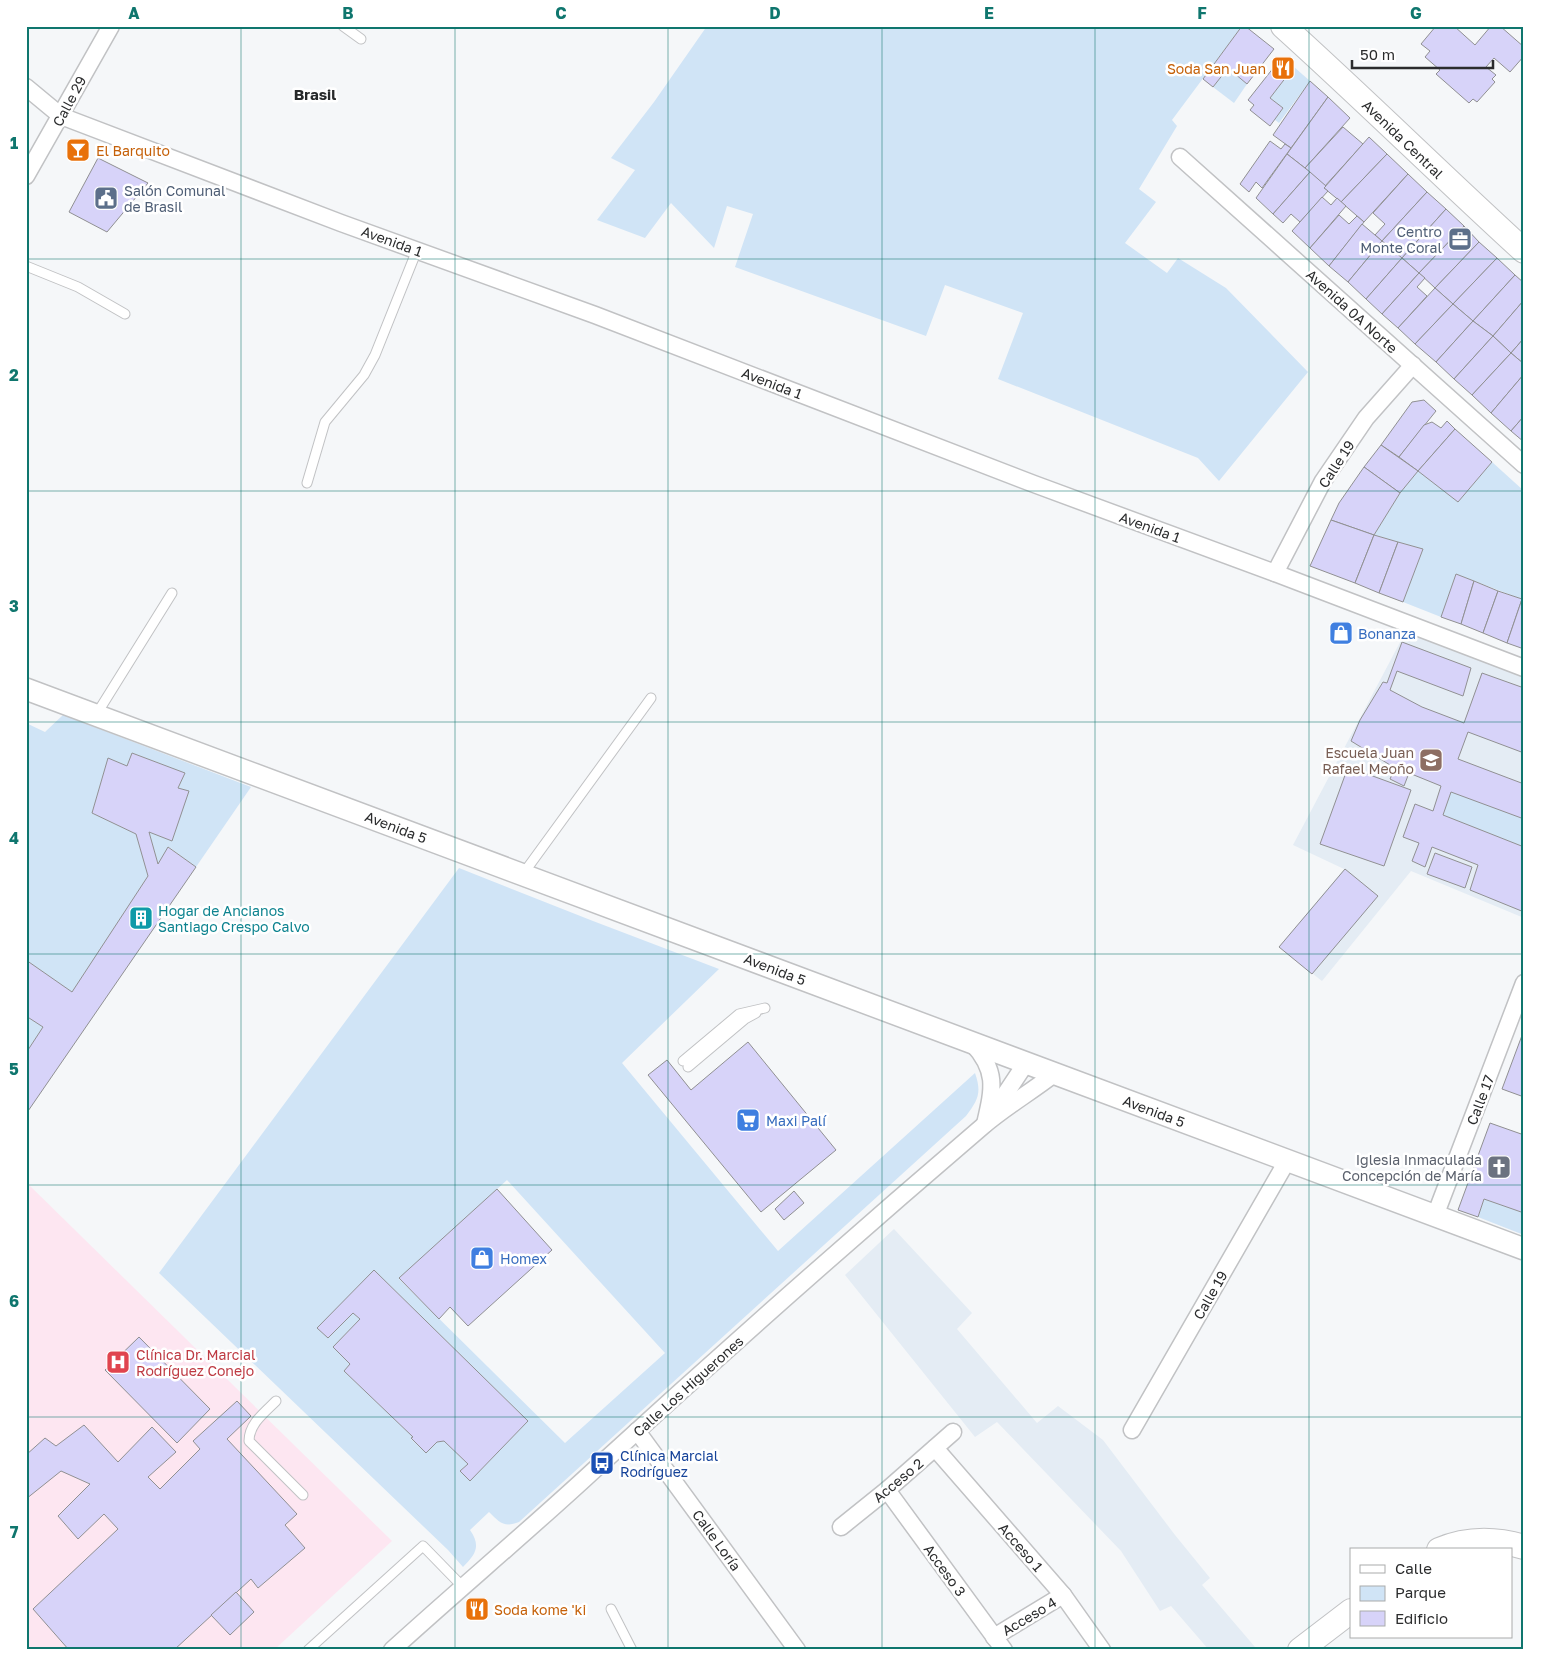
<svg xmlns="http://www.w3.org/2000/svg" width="1550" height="1676" viewBox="0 0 1550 1676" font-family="'Golos Text',sans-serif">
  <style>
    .built { fill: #e4ecf4 }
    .medical { fill: #fde6f1 }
    .green { fill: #d0e4f6; fill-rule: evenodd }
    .building { fill: #d7d3f9; stroke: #909092 }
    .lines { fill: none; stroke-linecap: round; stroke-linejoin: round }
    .service-casing { stroke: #c1c2c4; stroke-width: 11 }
    .minor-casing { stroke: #c1c2c4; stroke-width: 19 }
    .tertiary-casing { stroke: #c1c2c4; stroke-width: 24 }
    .secondary-casing { stroke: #c1c2c4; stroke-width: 26 }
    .service { stroke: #fff; stroke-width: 9 }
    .minor { stroke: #fff; stroke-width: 16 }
    .tertiary { stroke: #fff; stroke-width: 21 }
    .secondary { stroke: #fff; stroke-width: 24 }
    .grid { fill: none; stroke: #0f766e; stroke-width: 1; stroke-opacity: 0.55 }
    .labels { text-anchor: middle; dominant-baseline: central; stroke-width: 5; stroke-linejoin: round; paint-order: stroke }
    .food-label { font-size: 14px; fill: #c56008; stroke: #fff; text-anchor: start }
    .street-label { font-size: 14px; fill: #2b2c2d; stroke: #fff }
    .service-label { font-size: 14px; fill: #4e5e75; stroke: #fff; text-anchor: start }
    .shop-label { font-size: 14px; fill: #366cbe; stroke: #fff; text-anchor: start }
    .education-label { font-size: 14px; fill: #785e54; stroke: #fff; text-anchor: end }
    .culture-label { font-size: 14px; fill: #0d838f; stroke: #fff; text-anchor: start }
    .worship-label { font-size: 14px; fill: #5b616d; stroke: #fff; text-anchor: end }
    .health-label { font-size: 14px; fill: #be3a42; stroke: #fff; text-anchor: start }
    .transit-label { font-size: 14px; fill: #164399; stroke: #fff; text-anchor: start }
    .neighbourhood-label { font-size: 15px; font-weight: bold; fill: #282a2b; stroke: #fff }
    .neatline { fill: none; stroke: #0f766e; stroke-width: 2 }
    .grid-label { font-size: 16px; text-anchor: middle; font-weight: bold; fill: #0f766e }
  </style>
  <rect width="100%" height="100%" fill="#f5f7f9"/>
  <g class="built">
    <polygon points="1406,631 1524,676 1524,918 1411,871 1322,981 1279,947 1344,869 1293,845"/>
    <polygon points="894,1229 972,1313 957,1329 1037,1423 1058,1406 1103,1440 1175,1535 1210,1578 1202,1585 1255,1647 1252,1650 1209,1650 1171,1606 1160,1611 1121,1551 997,1422 975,1437 845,1275"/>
  </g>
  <polygon class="medical" points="26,1182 392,1541 274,1650 26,1649"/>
  <g class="green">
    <polygon points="707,26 1242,26 1172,120 1177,126 1139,189 1156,202 1125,243 1167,273 1178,258 1226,288 1308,372 1219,481 1198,458 998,379 1023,313 945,285 926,336 735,267 753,214 727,206 714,248 671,203 645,238 597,220 635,170 611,158 654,102"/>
    <polygon points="1294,67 1310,81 1279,123 1274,119 1283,108 1270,98"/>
    <polygon points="1228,68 1247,84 1234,103 1213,87"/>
    <polygon points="1492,462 1524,491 1524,600 1456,574 1441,617 1403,602 1423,549 1374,535 1402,490 1418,471 1458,502"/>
    <polygon points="63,715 251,787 196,867 169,847 158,864 149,832 172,841 188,791 178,788 185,773 132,753 127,766 108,759 92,813 136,834 148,876 72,992 26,960 26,723 45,732"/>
    <polygon points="1451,792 1524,819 1524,847 1443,815"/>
    <path d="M459,868l134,53 126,48 -97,94 156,188 197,-178c7,20 3,27 -9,43l-447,406c-15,6 -20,0 -30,-10l-19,18c11,16 6,24 -7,37l-15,-17 -289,-277zM507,1180l158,173 -100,90 -166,-164zM374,1270l154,151 -58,60 -10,-10 8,-7 -24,-23 -7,1 -11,11 -15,-14 2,-2 -69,-66 6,-7 -17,-17 27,-28 -7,-6 -25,25 -10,-10z"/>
    <polygon points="26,1016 43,1027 26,1053"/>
    <polygon points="1484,1199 1524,1213 1524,1235 1478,1217"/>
  </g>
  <g class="building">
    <polygon points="1242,26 1245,26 1274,49 1247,84 1228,68 1213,87 1203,79"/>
    <polygon points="1436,26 1454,26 1475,45 1491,26 1500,26 1524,47 1524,56 1510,72 1494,58 1486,67 1496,75 1492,79 1495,82 1477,102 1473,99 1469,103 1436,74 1440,70 1425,57 1430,51 1421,44"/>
    <polygon points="1278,62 1290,72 1270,98 1283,108 1270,126 1250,110 1254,105 1248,100"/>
    <polygon points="1310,81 1328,97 1291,148 1273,135"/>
    <polygon points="1328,97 1350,118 1305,168 1287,154"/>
    <polygon points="1343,127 1363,144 1325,186 1305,168"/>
    <polygon points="1369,137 1387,154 1341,202 1324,188"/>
    <polygon points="1270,141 1281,149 1285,144 1291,148 1262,188 1256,182 1249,192 1240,184"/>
    <polygon points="1287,154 1310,172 1273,214 1256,198"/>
    <polygon points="1387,154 1408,174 1364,222 1341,202"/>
    <polygon points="98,158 148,183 107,232 69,212"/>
    <polygon points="1310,172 1326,186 1324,188 1328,191 1300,222 1291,214 1283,223 1273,214"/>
    <polygon points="1408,174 1427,192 1382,241 1375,235 1385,224 1373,213"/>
    <polygon points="1427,192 1446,209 1402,258 1382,241"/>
    <polygon points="1322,197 1331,205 1337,198 1346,206 1310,248 1292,231"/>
    <polygon points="1446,209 1464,226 1419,273 1402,258"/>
    <polygon points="1339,215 1349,224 1357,216 1364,222 1329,266 1310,248"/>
    <polygon points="1362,224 1382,241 1348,282 1329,266"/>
    <polygon points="1464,226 1479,242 1435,288 1419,273"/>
    <polygon points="1382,241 1402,258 1366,299 1348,282"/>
    <polygon points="1479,242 1497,258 1453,304 1435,288"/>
    <polygon points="1402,258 1419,273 1382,314 1366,299"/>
    <polygon points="1497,258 1515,275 1473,321 1453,304"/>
    <polygon points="1419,273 1425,278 1417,287 1427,296 1398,328 1382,314"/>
    <polygon points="1515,275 1524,283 1524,300 1493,336 1473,321"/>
    <polygon points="1435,288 1453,304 1415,344 1398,328"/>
    <polygon points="1524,300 1524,338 1511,353 1493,336"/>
    <polygon points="1453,304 1473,321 1436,362 1415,344"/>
    <polygon points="1473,321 1493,336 1454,379 1436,362"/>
    <polygon points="1493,336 1511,353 1472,395 1454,379"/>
    <polygon points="1524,338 1524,364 1511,353"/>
    <polygon points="1511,353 1524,364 1524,374 1491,413 1472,395"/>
    <polygon points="1524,374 1524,416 1511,431 1491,413"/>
    <polygon points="1424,400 1436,411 1399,457 1381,445 1412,402"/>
    <polygon points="1524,416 1524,442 1511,431"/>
    <polygon points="1447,421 1455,429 1418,471 1399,457 1424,425 1432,422 1441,428"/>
    <polygon points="1455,429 1492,462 1458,502 1418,471"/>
    <polygon points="1381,445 1418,471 1400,493 1364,467"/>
    <polygon points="1364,467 1400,493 1374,535 1331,520 1339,503"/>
    <polygon points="1331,520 1374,535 1355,583 1310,566"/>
    <polygon points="1374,535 1398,542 1379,593 1355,583"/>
    <polygon points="1398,542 1423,549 1403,602 1379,593"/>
    <polygon points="1456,574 1474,581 1461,624 1441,617"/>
    <polygon points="1474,581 1498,591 1483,633 1461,624"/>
    <polygon points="1498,591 1522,599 1507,643 1483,633"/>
    <polygon points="1522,599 1524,600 1524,649 1507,643"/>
    <polygon points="1402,642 1471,668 1463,696 1397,671 1390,690 1422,707 1464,723 1482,673 1524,688 1524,753 1468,732 1458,759 1524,784 1524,819 1451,792 1443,815 1524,847 1524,912 1470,890 1478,865 1432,847 1425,867 1412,861 1419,843 1403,837 1415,804 1433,811 1441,786 1409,773 1404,786 1390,779 1395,768 1351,741 1360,720 1383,682 1387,683"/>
    <polygon points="132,753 185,773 178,788 189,791 172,841 149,832 158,864 168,847 196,867 26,1114 26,1053 43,1027 26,1016 26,960 72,992 148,876 136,834 92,813 108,758 127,766"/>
    <polygon points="1348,767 1411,790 1384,866 1320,844"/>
    <polygon points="1435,853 1472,867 1465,888 1427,874"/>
    <polygon points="1345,869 1378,896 1312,974 1279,947"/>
    <polygon points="1524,1030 1524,1097 1502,1089"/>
    <polygon points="748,1042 836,1150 761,1212 648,1075 667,1060 691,1090"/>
    <polygon points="1490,1123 1524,1135 1524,1213 1484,1199 1478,1217 1458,1210"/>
    <polygon points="497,1189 552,1250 468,1326 450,1307 439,1319 399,1278"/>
    <polygon points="794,1191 804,1203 784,1220 775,1209"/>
    <polygon points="374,1270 528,1421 470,1481 460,1471 468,1464 444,1441 437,1442 426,1453 411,1438 413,1437 344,1371 350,1364 333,1347 360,1319 353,1313 328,1338 317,1328"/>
    <polygon points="139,1337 210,1409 177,1443 105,1370"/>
    <polygon points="237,1401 251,1416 227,1439 297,1514 285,1525 305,1548 258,1588 251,1579 174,1650 69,1650 33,1609 118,1529 104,1514 78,1539 58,1516 90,1484 61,1471 26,1499 26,1455 45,1438 56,1446 84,1425 118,1462 152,1427 176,1452 148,1477 160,1489 200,1449 193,1441"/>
    <polygon points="236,1592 254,1612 230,1635 211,1615"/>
  </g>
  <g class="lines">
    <g class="service-casing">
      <g id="service">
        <polyline points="343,26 361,39"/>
        <polyline points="26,266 78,287 125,314"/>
        <polyline points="307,483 325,422 364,375 375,355 417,250"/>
        <polyline points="96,715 172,593"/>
        <polyline points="523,874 651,698"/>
        <polyline points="683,1061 739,1014 765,1008"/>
        <polyline points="688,1067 745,1019 756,1013"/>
        <path d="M276,1401c-12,12 -27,23 -27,40l54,54"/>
        <polyline points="611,1609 632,1650"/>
        <polyline points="308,1650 423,1546 462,1586"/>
      </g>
    </g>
    <g class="minor-casing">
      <g id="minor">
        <polyline points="26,87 61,116 341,223 595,315 1034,484 1275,573 1524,668"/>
        <polyline points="1180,157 1524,465"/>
        <polyline points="26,176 111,26"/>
        <polyline points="1275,573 1323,481 1366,418 1413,365"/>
        <path d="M972,1043c26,28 21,46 13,81"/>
        <polyline points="992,1114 1026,1063"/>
        <polyline points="1435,1216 1524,983"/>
        <polyline points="1132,1430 1287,1161"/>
        <polyline points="637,1431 797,1650"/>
        <polyline points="935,1448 1063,1595 1102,1650"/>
        <polyline points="887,1490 1004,1650"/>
        <polyline points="841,1527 887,1490 953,1432"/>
        <polyline points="994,1637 1063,1595"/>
        <path d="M392,1650c66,-60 135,-118 201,-179 128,-117 258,-232 390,-345 22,-19 48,-34 71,-52"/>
      </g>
    </g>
    <g class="tertiary-casing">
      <polyline id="tertiary" points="26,689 1524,1249"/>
    </g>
    <g class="secondary-casing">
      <g id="secondary">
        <path d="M1283,26c82,74 160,151 241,225"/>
        <path d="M1439,1550c28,-12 55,-12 85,-3"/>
        <polyline points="1300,1650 1351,1611"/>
      </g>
    </g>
    <use href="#service" class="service"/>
    <use href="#minor" class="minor"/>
    <use href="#tertiary" class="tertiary"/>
    <use href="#secondary" class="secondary"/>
  </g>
  <path class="grid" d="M241,26v1624M455,26v1624M668,26v1624M882,26v1624M1095,26v1624M1309,26v1624M26,259h1498M26,491h1498M26,722h1498M26,954h1498M26,1185h1498M26,1417h1498"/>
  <defs>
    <g id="restaurant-square" transform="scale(1.25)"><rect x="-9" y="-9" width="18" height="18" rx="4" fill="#e8710a" stroke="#fff"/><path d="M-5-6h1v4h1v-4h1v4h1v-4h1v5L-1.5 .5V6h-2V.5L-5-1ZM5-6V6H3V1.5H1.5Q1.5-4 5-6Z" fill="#fff"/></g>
    <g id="bar-square" transform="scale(1.25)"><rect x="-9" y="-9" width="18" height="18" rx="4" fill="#e8710a" stroke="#fff"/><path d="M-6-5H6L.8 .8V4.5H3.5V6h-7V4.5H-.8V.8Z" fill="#fff"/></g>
    <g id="civic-square" transform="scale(1.25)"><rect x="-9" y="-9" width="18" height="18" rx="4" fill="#5c6f8a" stroke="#fff"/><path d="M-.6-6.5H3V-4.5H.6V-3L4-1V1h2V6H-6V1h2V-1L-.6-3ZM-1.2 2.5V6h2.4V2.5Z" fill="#fff"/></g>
    <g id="office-square" transform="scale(1.25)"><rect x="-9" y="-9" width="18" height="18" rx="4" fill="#5c6f8a" stroke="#fff"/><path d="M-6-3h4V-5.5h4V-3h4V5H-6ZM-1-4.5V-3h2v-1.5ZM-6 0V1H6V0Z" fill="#fff"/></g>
    <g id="shop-square" transform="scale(1.25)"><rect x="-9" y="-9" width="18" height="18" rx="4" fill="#3f7fe0" stroke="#fff"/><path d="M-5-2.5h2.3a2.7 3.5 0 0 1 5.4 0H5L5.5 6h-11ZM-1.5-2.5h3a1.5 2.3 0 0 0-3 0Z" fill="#fff"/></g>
    <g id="school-square" transform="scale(1.25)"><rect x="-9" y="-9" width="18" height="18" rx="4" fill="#8d6e63" stroke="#fff"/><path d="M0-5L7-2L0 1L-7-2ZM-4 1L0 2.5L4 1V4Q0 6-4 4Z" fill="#fff"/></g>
    <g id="building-square" transform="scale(1.25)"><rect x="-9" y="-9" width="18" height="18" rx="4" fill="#0f9aa8" stroke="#fff"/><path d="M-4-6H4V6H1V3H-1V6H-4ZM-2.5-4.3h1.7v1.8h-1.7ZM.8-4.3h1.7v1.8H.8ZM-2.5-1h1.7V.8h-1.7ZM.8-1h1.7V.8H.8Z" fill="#fff"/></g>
    <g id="supermarket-square" transform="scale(1.25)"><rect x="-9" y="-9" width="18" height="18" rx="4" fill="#3f7fe0" stroke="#fff"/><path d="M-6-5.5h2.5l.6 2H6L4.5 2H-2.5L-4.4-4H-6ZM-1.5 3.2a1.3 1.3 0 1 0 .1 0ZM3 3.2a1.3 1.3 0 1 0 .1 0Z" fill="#fff"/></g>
    <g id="church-square" transform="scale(1.25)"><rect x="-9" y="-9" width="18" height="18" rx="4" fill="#6b7280" stroke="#fff"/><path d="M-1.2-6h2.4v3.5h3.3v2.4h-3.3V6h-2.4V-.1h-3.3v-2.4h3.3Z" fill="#fff"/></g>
    <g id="hospital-square" transform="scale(1.25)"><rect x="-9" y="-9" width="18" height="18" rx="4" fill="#e0444e" stroke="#fff"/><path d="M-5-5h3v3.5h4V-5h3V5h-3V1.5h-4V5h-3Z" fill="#fff"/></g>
    <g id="bus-square" transform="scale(1.25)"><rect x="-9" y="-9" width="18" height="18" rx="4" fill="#1a4fb4" stroke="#fff"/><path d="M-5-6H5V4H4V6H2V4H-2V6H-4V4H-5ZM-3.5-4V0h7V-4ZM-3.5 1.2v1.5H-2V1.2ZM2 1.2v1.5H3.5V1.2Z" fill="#fff"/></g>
  </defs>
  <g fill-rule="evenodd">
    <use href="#restaurant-square" x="1283" y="68"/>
    <use href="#bar-square" x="78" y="150"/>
    <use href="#civic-square" x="106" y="198"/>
    <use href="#office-square" x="1460" y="239"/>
    <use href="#shop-square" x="1341" y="633"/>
    <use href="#school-square" x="1431" y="760"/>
    <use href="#building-square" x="141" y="918"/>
    <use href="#supermarket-square" x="748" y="1120"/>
    <use href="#church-square" x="1499" y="1167"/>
    <use href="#shop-square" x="482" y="1258"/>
    <use href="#hospital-square" x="118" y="1362"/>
    <use href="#bus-square" x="602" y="1463"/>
    <use href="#restaurant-square" x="477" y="1609"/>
  </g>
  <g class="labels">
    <g class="food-label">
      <text x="1266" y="68" text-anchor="end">Soda San Juan</text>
      <text x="96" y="150">El Barquito</text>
      <text x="494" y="1609">Soda kome 'ki</text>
    </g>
    <g class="street-label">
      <text transform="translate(69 101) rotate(-62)">Calle 29</text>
      <text transform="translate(1403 139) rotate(44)">Avenida Central</text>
      <text transform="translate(392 241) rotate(20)">Avenida 1</text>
      <text transform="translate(1352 311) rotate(42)">Avenida 0A Norte</text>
      <text transform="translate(772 383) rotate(21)">Avenida 1</text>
      <text transform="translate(1336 464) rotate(-57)">Calle 19</text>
      <text transform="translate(1150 527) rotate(20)">Avenida 1</text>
      <text transform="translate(396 827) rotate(21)">Avenida 5</text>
      <text transform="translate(775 969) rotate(21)">Avenida 5</text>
      <text transform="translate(1480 1100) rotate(-69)">Calle 17</text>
      <text transform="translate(1154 1111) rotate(21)">Avenida 5</text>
      <text transform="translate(1210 1295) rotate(-60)">Calle 19</text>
      <text transform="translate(688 1386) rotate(-42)">Calle Los Higuerones</text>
      <text transform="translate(898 1480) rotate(-40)">Acceso 2</text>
      <text transform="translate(717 1540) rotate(54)">Calle Loría</text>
      <text transform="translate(1021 1547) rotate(49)">Acceso 1</text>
      <text transform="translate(945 1570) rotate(54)">Acceso 3</text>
      <text transform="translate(1029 1616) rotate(-31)">Acceso 4</text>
    </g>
    <g class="service-label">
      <text x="124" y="190">Salón Comunal<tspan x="124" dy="16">de Brasil</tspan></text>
      <text x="1442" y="231" text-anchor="end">Centro<tspan x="1442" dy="16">Monte Coral</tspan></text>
    </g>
    <g class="shop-label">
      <text x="1358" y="633">Bonanza</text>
      <text x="766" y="1120">Maxi Palí</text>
      <text x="500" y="1258">Homex</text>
    </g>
    <g class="education-label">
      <text x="1414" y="752">Escuela Juan<tspan x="1414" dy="16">Rafael Meoño</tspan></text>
    </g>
    <g class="culture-label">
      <text x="158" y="910">Hogar de Ancianos<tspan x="158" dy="16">Santiago Crespo Calvo</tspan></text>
    </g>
    <g class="worship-label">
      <text x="1482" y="1159">Iglesia Inmaculada<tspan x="1482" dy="16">Concepción de María</tspan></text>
    </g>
    <g class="health-label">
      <text x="136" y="1354">Clínica Dr. Marcial<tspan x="136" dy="16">Rodríguez Conejo</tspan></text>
    </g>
    <g class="transit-label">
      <text x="620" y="1455">Clínica Marcial<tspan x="620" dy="16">Rodríguez</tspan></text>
    </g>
    <g class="neighbourhood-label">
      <text x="315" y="94">Brasil</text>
    </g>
  </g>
  <rect width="1550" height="1676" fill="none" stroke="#ffffff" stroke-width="55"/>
  <rect x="1350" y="1548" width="162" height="90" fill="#ffffff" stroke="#aaabab"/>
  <rect x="1360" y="1565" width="25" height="8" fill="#ffffff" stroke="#aaabab"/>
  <text x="1395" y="1574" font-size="15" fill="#2b2c2d">Calle</text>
  <rect x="1360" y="1586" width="25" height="15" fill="#d0e4f6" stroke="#aaabab"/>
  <text x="1395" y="1598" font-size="15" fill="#2b2c2d">Parque</text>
  <rect x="1360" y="1611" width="25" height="15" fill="#d7d3f9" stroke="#aaabab"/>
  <text x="1395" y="1624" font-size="15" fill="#2b2c2d">Edificio</text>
  <path d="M1352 60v8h141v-8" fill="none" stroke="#2b2c2d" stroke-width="2.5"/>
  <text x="1360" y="60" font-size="15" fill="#2b2c2d" stroke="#ffffff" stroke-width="4" paint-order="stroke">50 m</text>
  <rect x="28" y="28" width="1494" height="1620" class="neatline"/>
  <g class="grid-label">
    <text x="134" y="19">A</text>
    <text x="348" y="19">B</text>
    <text x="561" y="19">C</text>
    <text x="775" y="19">D</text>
    <text x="989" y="19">E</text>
    <text x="1202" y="19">F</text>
    <text x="1416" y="19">G</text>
    <text x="14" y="149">1</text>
    <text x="14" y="381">2</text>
    <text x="14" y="612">3</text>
    <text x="14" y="844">4</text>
    <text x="14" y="1075">5</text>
    <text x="14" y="1307">6</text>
    <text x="14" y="1538">7</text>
  </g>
</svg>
